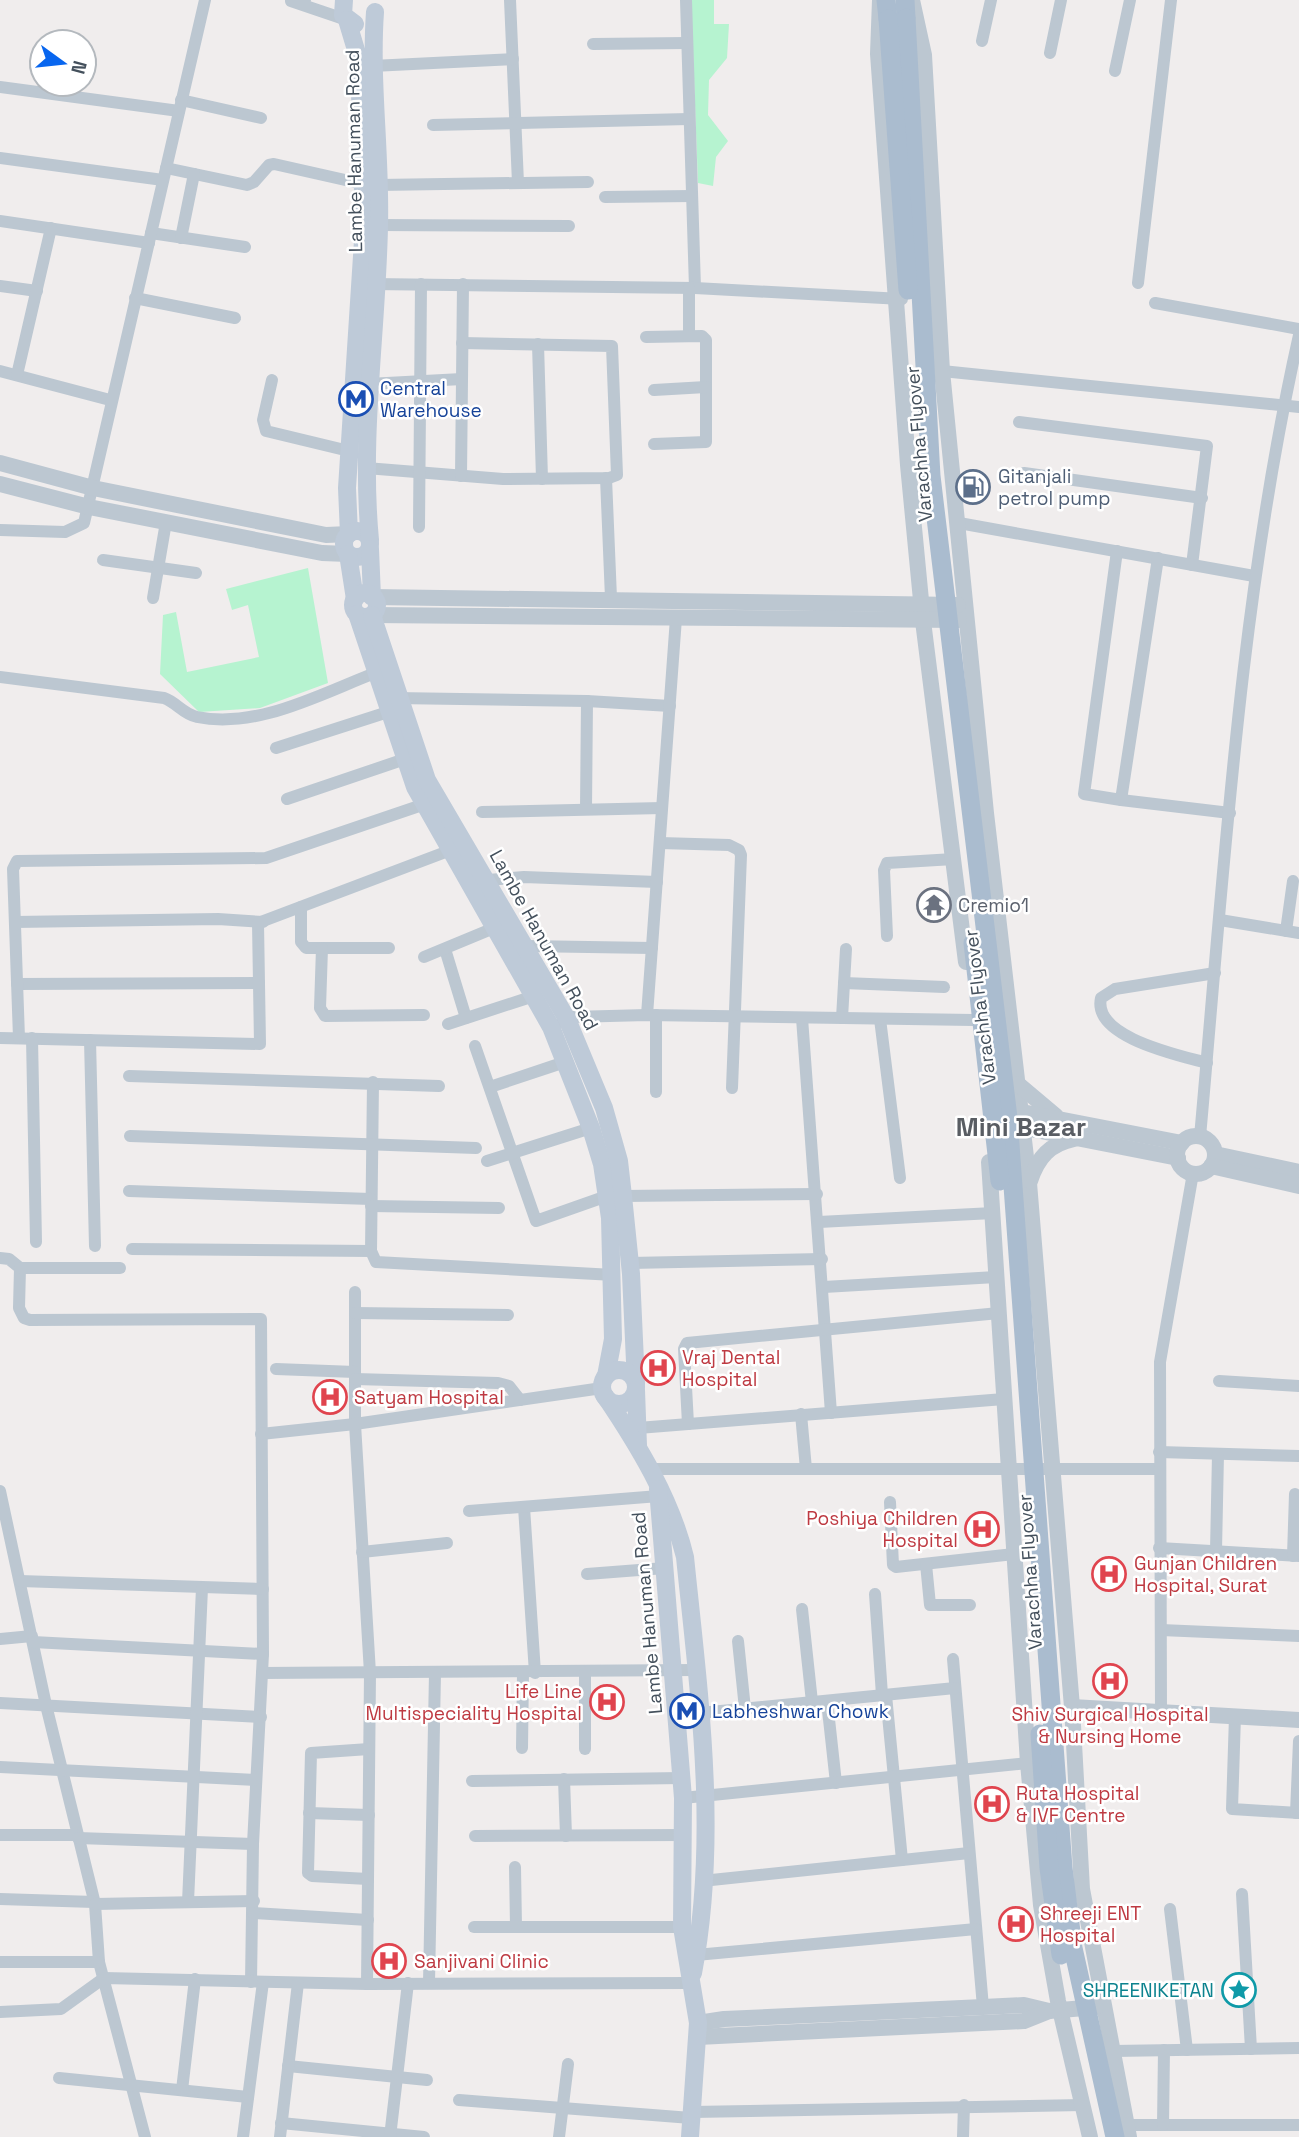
<svg xmlns="http://www.w3.org/2000/svg" width="1299" height="2137" viewBox="0 0 1299 2137" font-family="'Space Grotesk',sans-serif">
  <style>
    .green { fill: #b6f3d0 }
    .lines { fill: none; stroke-linecap: round; stroke-linejoin: round }
    .minor { stroke: #bcc7d1; stroke-width: 12 }
    .tertiary { stroke: #bcc7d1; stroke-width: 16 }
    .secondary { stroke: #becad8; stroke-width: 18 }
    .primary { stroke: #aabccf; stroke-width: 19 }
    .primary-bridge { stroke: #aabccf; stroke-width: 19 }
    .labels { text-anchor: middle; dominant-baseline: central; stroke-width: 5; stroke-linejoin: round; paint-order: stroke }
    .street-label { font-size: 19px; fill: #44505c; stroke: #fff }
    .transit-label { font-size: 19px; fill: #164399; stroke: #fff; text-anchor: start }
    .service-label { font-size: 19px; fill: #4e5e75; stroke: #fff; text-anchor: start }
    .worship-label { font-size: 19px; fill: #5b616d; stroke: #fff; text-anchor: start }
    .health-label { font-size: 19px; fill: #be3a42; stroke: #fff; text-anchor: start }
    .culture-label { font-size: 19px; fill: #0d838f; stroke: #fff; text-anchor: end }
    .district-label { font-size: 26px; font-weight: bold; fill: #595d63; stroke: #fff }
  </style>
  <rect width="100%" height="100%" fill="#f0eded"/>
  <g class="green">
    <polygon points="691,0 714,0 714,24 729,24 727,58 709,80 708,115 728,141 716,157 713,186 698,183"/>
    <polygon points="308,568 328,683 260,708 199,712 160,674 163,615 176,612 187,672 259,657 248,605 232,610 226,589"/>
  </g>
  <g class="lines">
    <g class="minor">
      <polyline points="305,0 291,1 347,20"/>
      <polyline points="510,0 518,183"/>
      <polyline points="686,0 695,288"/>
      <polyline points="982,41 991,0"/>
      <polyline points="593,44 687,43"/>
      <polyline points="1050,53 1061,0"/>
      <polyline points="372,66 513,59"/>
      <polyline points="1115,71 1130,0"/>
      <polyline points="0,87 179,111"/>
      <polyline points="181,100 261,118"/>
      <polyline points="433,125 689,119"/>
      <polyline points="0,158 163,180"/>
      <polyline points="166,168 247,185 254,182 269,165 274,164 363,184"/>
      <polyline points="378,185 588,182"/>
      <polyline points="605,197 692,196"/>
      <polyline points="0,221 149,243"/>
      <polyline points="379,225 569,226"/>
      <polyline points="151,233 245,247"/>
      <polyline points="181,238 194,174"/>
      <polyline points="1138,283 1171,0"/>
      <polyline points="372,284 695,288 902,299"/>
      <polyline points="0,286 37,291"/>
      <polyline points="135,298 235,318"/>
      <polyline points="1155,303 1299,329"/>
      <polyline points="689,336 689,288"/>
      <polyline points="646,337 702,336 706,340 706,442 654,444"/>
      <polyline points="538,344 542,479"/>
      <polyline points="0,371 110,400"/>
      <polyline points="942,371 1299,407"/>
      <polyline points="17,375 51,228"/>
      <polyline points="272,380 263,420 266,431 349,451"/>
      <polyline points="368,384 462,379"/>
      <polyline points="654,390 706,387"/>
      <polyline points="1019,422 1207,446 1192,565"/>
      <polyline points="366,468 503,479 609,478 617,475 612,346 462,343"/>
      <polyline points="1024,473 1202,498"/>
      <polyline points="461,476 463,284"/>
      <polyline points="606,478 611,598"/>
      <polyline points="959,523 1254,576"/>
      <polyline points="419,527 421,284"/>
      <polyline points="0,530 65,532 84,523 205,0"/>
      <polyline points="1117,551 1084,794 1121,800"/>
      <polyline points="1158,558 1121,800 1230,813"/>
      <polyline points="103,560 196,573"/>
      <polyline points="153,598 166,522"/>
      <path d="M0,677l164,21c12,4 19,16 33,19 61,12 123,-23 178,-44"/>
      <polyline points="395,698 587,701 670,706"/>
      <polyline points="276,748 388,712"/>
      <polyline points="287,799 405,759"/>
      <polyline points="586,809 587,701"/>
      <polyline points="482,812 662,808"/>
      <polyline points="660,843 729,845 739,850 741,855 732,1088"/>
      <polyline points="488,880 524,877 657,882"/>
      <polyline points="301,907 301,942 306,948 389,948"/>
      <polyline points="1220,920 1299,933"/>
      <polyline points="15,922 218,919 263,922"/>
      <polyline points="1286,931 1293,881"/>
      <polyline points="887,936 884,870 887,863 954,859"/>
      <polyline points="525,946 652,948"/>
      <polyline points="322,948 320,1008 325,1016 424,1015"/>
      <polyline points="445,949 466,1018"/>
      <polyline points="424,957 494,928"/>
      <polyline points="844,983 944,987"/>
      <polyline points="17,984 259,983"/>
      <polyline points="647,1015 676,618"/>
      <polyline points="656,1015 656,1092"/>
      <polyline points="802,1018 831,1413"/>
      <polyline points="842,1018 846,949"/>
      <polyline points="880,1019 900,1178"/>
      <polyline points="562,1022 572,1017 647,1015 973,1020"/>
      <polyline points="448,1024 534,996"/>
      <polyline points="0,1038 260,1044 258,923 451,850"/>
      <polyline points="19,1038 13,869 17,861 266,858 425,804"/>
      <polyline points="32,1038 36,1242"/>
      <polyline points="90,1040 95,1246"/>
      <polyline points="475,1046 536,1221 607,1196"/>
      <path d="M1207,1063c-29,-8 -115,-26 -106,-65l14,-9 100,-16"/>
      <polyline points="129,1076 439,1086"/>
      <polyline points="373,1082 371,1251 376,1262 614,1275"/>
      <polyline points="490,1087 565,1062"/>
      <polyline points="130,1136 476,1148"/>
      <path d="M1200,1137c24,-268 40,-539 99,-802"/>
      <polyline points="487,1161 591,1128"/>
      <polyline points="129,1191 371,1199"/>
      <polyline points="623,1196 817,1194"/>
      <polyline points="371,1206 499,1208"/>
      <polyline points="819,1222 993,1213"/>
      <polyline points="132,1249 371,1251"/>
      <polyline points="0,1258 9,1259 20,1268 19,1308 24,1318 30,1320 261,1319 263,1654 253,1844 251,1982"/>
      <polyline points="630,1263 822,1259"/>
      <polyline points="20,1268 120,1268"/>
      <polyline points="824,1287 996,1277"/>
      <polyline points="355,1292 355,1424 370,1673 367,1984"/>
      <polyline points="355,1313 508,1315"/>
      <polyline points="276,1369 355,1372"/>
      <polyline points="355,1379 498,1383 509,1386 520,1400"/>
      <polyline points="1219,1381 1299,1386"/>
      <polyline points="801,1414 806,1469"/>
      <polyline points="688,1424 684,1349 687,1343 999,1313"/>
      <polyline points="638,1428 1004,1399"/>
      <polyline points="261,1434 355,1424 602,1388"/>
      <polyline points="1159,1452 1299,1456"/>
      <polyline points="649,1469 1159,1469"/>
      <polyline points="0,1491 46,1705 95,1904 99,1962 145,2137"/>
      <polyline points="890,1502 893,1565 896,1567 1014,1554"/>
      <polyline points="524,1507 535,1673"/>
      <polyline points="469,1511 659,1496"/>
      <polyline points="1159,1548 1299,1556"/>
      <polyline points="1216,1551 1218,1454"/>
      <polyline points="362,1552 447,1543"/>
      <polyline points="1293,1556 1295,1494"/>
      <polyline points="926,1564 930,1605 970,1605"/>
      <polyline points="587,1574 665,1568"/>
      <polyline points="20,1581 263,1589"/>
      <polyline points="875,1594 882,1695"/>
      <polyline points="802,1609 812,1702"/>
      <polyline points="1161,1630 1299,1636"/>
      <polyline points="0,1639 32,1636"/>
      <polyline points="738,1641 745,1709"/>
      <polyline points="33,1642 263,1654"/>
      <polyline points="953,1659 983,2007"/>
      <polyline points="262,1673 696,1670"/>
      <polyline points="886,1695 902,1860"/>
      <polyline points="827,1701 836,1783"/>
      <polyline points="0,1703 261,1717"/>
      <polyline points="1161,1711 1160,1362 1193,1173"/>
      <polyline points="700,1713 955,1688"/>
      <polyline points="1235,1716 1232,1809 1299,1813"/>
      <polyline points="522,1748 523,1673"/>
      <polyline points="585,1749 585,1672"/>
      <polyline points="0,1767 256,1780"/>
      <polyline points="564,1779 566,1836"/>
      <polyline points="472,1781 682,1778"/>
      <polyline points="683,1798 1028,1763"/>
      <polyline points="309,1813 369,1815"/>
      <polyline points="1296,1813 1299,1741"/>
      <polyline points="0,1835 77,1835"/>
      <polyline points="475,1836 684,1835"/>
      <polyline points="78,1838 253,1844"/>
      <polyline points="515,1867 516,1927"/>
      <polyline points="368,1879 312,1876 308,1873 311,1753 369,1749"/>
      <polyline points="702,1881 969,1853"/>
      <polyline points="1242,1894 1251,2049"/>
      <polyline points="0,1899 94,1902"/>
      <polyline points="188,1902 202,1588"/>
      <polyline points="95,1904 254,1901"/>
      <polyline points="1170,1909 1187,2050"/>
      <polyline points="253,1913 368,1920"/>
      <polyline points="474,1927 682,1927"/>
      <polyline points="696,1955 976,1929"/>
      <polyline points="0,1962 99,1962"/>
      <polyline points="429,1983 435,1673"/>
      <polyline points="0,2012 61,2009 104,1978 367,1984 691,1983"/>
      <polyline points="1113,2051 1299,2048"/>
      <polyline points="288,2066 427,2080"/>
      <polyline points="59,2078 248,2097"/>
      <polyline points="182,2090 195,1979"/>
      <polyline points="459,2100 691,2118"/>
      <polyline points="692,2112 1083,2105"/>
      <polyline points="281,2123 424,2137"/>
      <polyline points="1127,2125 1299,2125"/>
      <polyline points="1163,2125 1164,2050"/>
      <polyline points="243,2137 263,1982"/>
      <polyline points="280,2137 298,1983"/>
      <polyline points="390,2137 408,1983"/>
      <polyline points="559,2137 568,2064"/>
      <polyline points="963,2137 964,2105"/>
    </g>
    <g class="tertiary">
      <polyline points="880,0 878,54 908,465 923,621 966,962"/>
      <polyline points="912,0 924,55 942,371 986,813 1029,1183 1072,1707 1082,1889 1129,2137"/>
      <polyline points="0,463 93,488 326,535 349,534"/>
      <polyline points="0,484 89,507 322,553 348,554"/>
      <polyline points="372,597 958,605"/>
      <polyline points="372,615 959,620"/>
      <polyline points="1018,1084 1056,1116"/>
      <polyline points="1012,1110 1182,1143"/>
      <polyline points="1015,1126 1178,1158"/>
      <circle cx="1196" cy="1155" r="19"/>
      <polyline points="1215,1154 1299,1172"/>
      <polyline points="989,1162 1028,1763 1041,1905 1058,2001 1090,2137"/>
      <polyline points="1211,1166 1299,1186"/>
      <path d="M1030,1181c8,-24 20,-37 44,-42"/>
      <polyline points="1072,1707 1299,1720"/>
      <polyline points="698,2023 724,2019 983,2007 1024,2005 1049,2011"/>
      <polyline points="698,2037 1024,2021 1049,2011 1096,2007"/>
    </g>
    <g class="secondary">
      <polyline points="344,0 343,15 355,24"/>
      <polyline points="347,20 359,60 364,225 347,488 349,534"/>
      <circle cx="357" cy="544" r="13"/>
      <path d="M370,540c-10,-105 7,-209 9,-314 2,-72 -9,-143 -4,-214"/>
      <polyline points="370,549 372,597"/>
      <polyline points="348,554 355,599"/>
      <circle cx="365" cy="605" r="12"/>
      <polyline points="357,614 415,787 551,1027 591,1128 602,1164 610,1218 613,1339 606,1376"/>
      <polyline points="372,615 427,780 567,1019 604,1108 619,1161 623,1196 631,1274 636,1384"/>
      <circle cx="619" cy="1387" r="17"/>
      <polyline points="636,1390 638,1446"/>
      <path d="M605,1396c33,49 66,103 80,161 14,137 34,278 8,416"/>
      <polyline points="658,1489 683,1798 682,1927 698,2023 690,2137"/>
    </g>
    <g class="primary">
      <polyline points="886,0 888,19"/>
      <polyline points="905,0 906,18"/>
    </g>
    <g class="primary-bridge">
      <polyline points="906,18 931,476 1008,1118 1063,1868 1073,1948 1115,2137"/>
      <polyline points="888,19 908,290"/>
      <polyline points="973,943 1000,1181"/>
      <polyline points="1040,1734 1049,1868 1061,1955"/>
    </g>
  </g>
  <defs>
    <g id="metro-ring" transform="scale(1.75)"><circle r="9.5" fill="#fff" stroke="#1a4fb4" stroke-width="1.5"/><path d="M-5.5 5V-5H-3L0 0L3-5H5.5V5H3V-.5L0 4L-3-.5V5Z" fill="#1a4fb4"/></g>
    <g id="fuel-ring" transform="scale(1.75)"><circle r="9.5" fill="#fff" stroke="#5c6f8a" stroke-width="1.5"/><path d="M-5.5-6h7V0h2V4h1.3V-2.5L3-4.5l.8-.8L6-3V5H2.5V1h-1V6h-7ZM-4.2-4.7v3.2H.2V-4.7Z" fill="#5c6f8a"/></g>
    <g id="temple-ring" transform="scale(1.75)"><circle r="9.5" fill="#fff" stroke="#6b7280" stroke-width="1.5"/><path d="M0-6L5-2H3V0L6.5 2.5H4V6H1.5V3h-3V6H-4V2.5H-6.5L-3 0V-2H-5Z" fill="#6b7280"/></g>
    <g id="hospital-ring" transform="scale(1.75)"><circle r="9.5" fill="#fff" stroke="#e0444e" stroke-width="1.5"/><path d="M-5-5h3v3.5h4V-5h3V5h-3V1.5h-4V5h-3Z" fill="#e0444e"/></g>
    <g id="sight-ring" transform="scale(1.75)"><circle r="9.5" fill="#fff" stroke="#0f9aa8" stroke-width="1.5"/><path d="M0-6L1.8-2.2L6-1.7L2.9 1.2L3.7 5.4L0 3.3L-3.7 5.4L-2.9 1.2L-6-1.7L-1.8-2.2Z" fill="#0f9aa8"/></g>
  </defs>
  <g fill-rule="evenodd">
    <use href="#metro-ring" x="356" y="399"/>
    <use href="#fuel-ring" x="973" y="487"/>
    <use href="#temple-ring" x="934" y="905"/>
    <use href="#hospital-ring" x="658" y="1368"/>
    <use href="#hospital-ring" x="330" y="1397"/>
    <use href="#hospital-ring" x="982" y="1529"/>
    <use href="#hospital-ring" x="1109" y="1574"/>
    <use href="#hospital-ring" x="1110" y="1681"/>
    <use href="#hospital-ring" x="607" y="1702"/>
    <use href="#metro-ring" x="687" y="1711"/>
    <use href="#hospital-ring" x="992" y="1804"/>
    <use href="#hospital-ring" x="1016" y="1924"/>
    <use href="#hospital-ring" x="389" y="1961"/>
    <use href="#sight-ring" x="1239" y="1990"/>
  </g>
  <g class="labels">
    <g class="street-label">
      <text transform="translate(354 151) rotate(-91)">Lambe Hanuman Road</text>
      <text transform="translate(919 444) rotate(-95)">Varachha Flyover</text>
      <text transform="translate(544 940) rotate(61)">Lambe Hanuman Road</text>
      <text transform="translate(980 1007) rotate(-97)">Varachha Flyover</text>
      <text transform="translate(1030 1572) rotate(-94)">Varachha Flyover</text>
      <text transform="translate(647 1613) rotate(-95)">Lambe Hanuman Road</text>
    </g>
    <g class="transit-label">
      <text x="380" y="388">Central<tspan x="380" dy="22">Warehouse</tspan></text>
      <text x="712" y="1711">Labheshwar Chowk</text>
    </g>
    <g class="service-label">
      <text x="998" y="476">Gitanjali<tspan x="998" dy="22">petrol pump</tspan></text>
    </g>
    <g class="worship-label">
      <text x="958" y="905">Cremio1</text>
    </g>
    <g class="health-label">
      <text x="682" y="1357">Vraj Dental<tspan x="682" dy="22">Hospital</tspan></text>
      <text x="354" y="1397">Satyam Hospital</text>
      <text x="958" y="1518" text-anchor="end">Poshiya Children<tspan x="958" dy="22">Hospital</tspan></text>
      <text x="1134" y="1563">Gunjan Children<tspan x="1134" dy="22">Hospital, Surat</tspan></text>
      <text x="582" y="1691" text-anchor="end">Life Line<tspan x="582" dy="22">Multispeciality Hospital</tspan></text>
      <text x="1110" y="1714" text-anchor="middle">Shiv Surgical Hospital<tspan x="1110" dy="22">&amp; Nursing Home</tspan></text>
      <text x="1016" y="1793">Ruta Hospital<tspan x="1016" dy="22">&amp; IVF Centre</tspan></text>
      <text x="1040" y="1913">Shreeji ENT<tspan x="1040" dy="22">Hospital</tspan></text>
      <text x="414" y="1961">Sanjivani Clinic</text>
    </g>
    <g class="culture-label">
      <text x="1214" y="1990">SHREENIKETAN</text>
    </g>
    <g class="district-label">
      <text x="1021" y="1127">Mini Bazar</text>
    </g>
  </g>
  <g transform="translate(63 63) rotate(105)"><circle r="33" fill="#ffffff" stroke="#b4b9be" stroke-width="2"/>
  <path d="M0-5L12 26L0 18L-12 26Z" fill="#0866ef"/>
  <text y="-10" font-size="19" font-weight="bold" text-anchor="middle" fill="#44505c">N</text>
  </g>
</svg>
